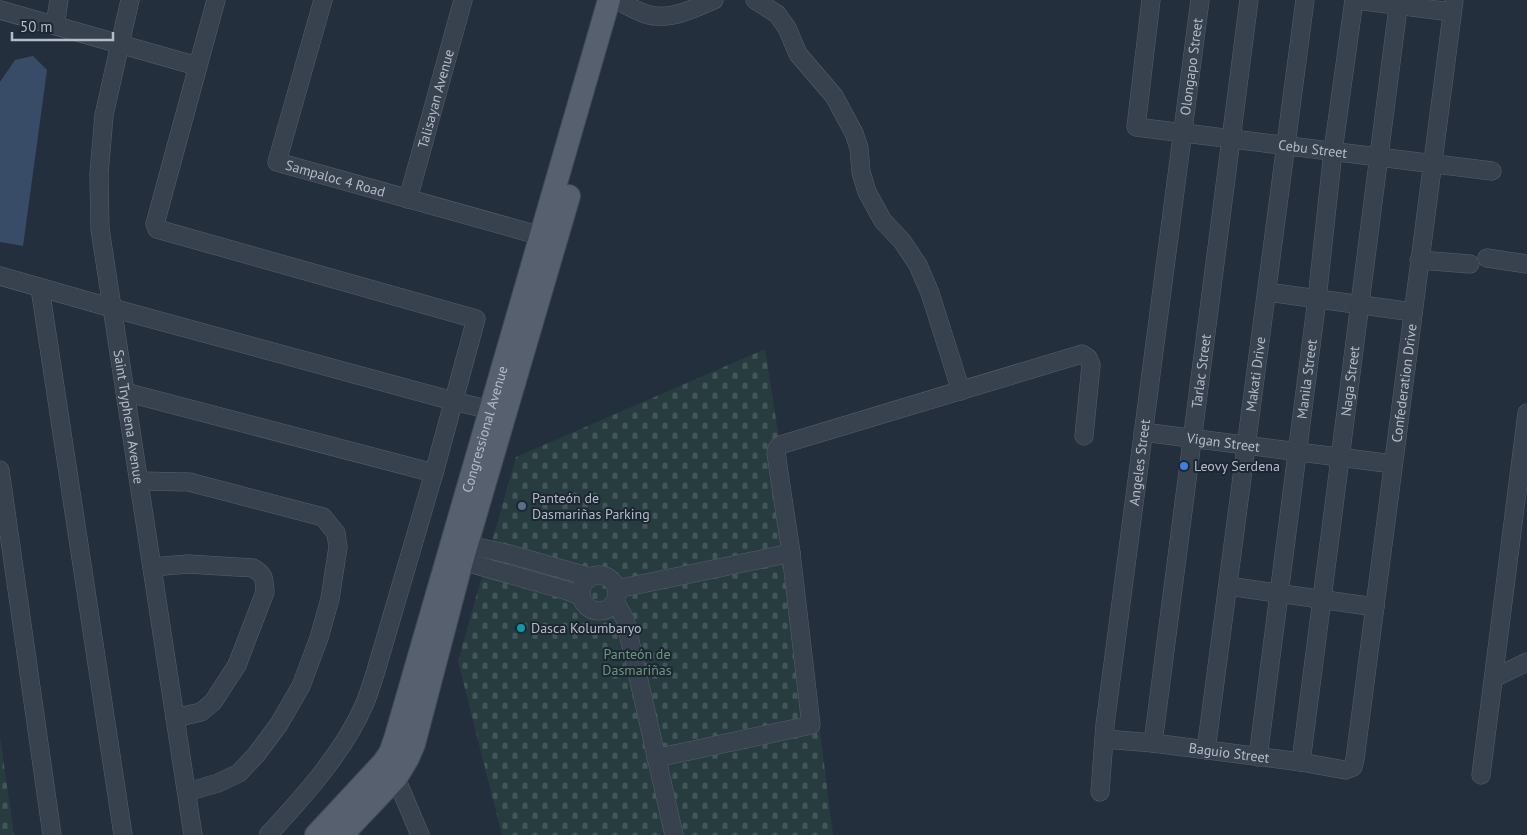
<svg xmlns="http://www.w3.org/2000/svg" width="1527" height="835" viewBox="0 0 1527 835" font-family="'PT Sans',sans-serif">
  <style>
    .cemetery { fill: url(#cemetery-stones) }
    .water { fill: #394c67 }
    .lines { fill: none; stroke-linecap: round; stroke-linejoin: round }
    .minor-casing { stroke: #565f6c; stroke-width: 19 }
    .major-casing { stroke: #414a57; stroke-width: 24 }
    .minor { stroke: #38414e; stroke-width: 18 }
    .major { stroke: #56606e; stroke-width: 22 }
    .shop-dot { fill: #3f7fe0; stroke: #1d2633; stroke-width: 2 }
    .service-dot { fill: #5c6f8a; stroke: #1d2633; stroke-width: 2 }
    .culture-dot { fill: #0f9aa8; stroke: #1d2633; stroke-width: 2 }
    .labels { text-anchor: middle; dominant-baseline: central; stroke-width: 4; stroke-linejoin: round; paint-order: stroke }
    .street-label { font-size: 14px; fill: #b4bcc9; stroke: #1d2633 }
    .poi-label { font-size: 14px; fill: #b4bcc9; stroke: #1d2633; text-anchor: start }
    .park-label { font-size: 14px; fill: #6b9a76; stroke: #1d2633 }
  </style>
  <defs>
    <pattern id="cemetery-stones" width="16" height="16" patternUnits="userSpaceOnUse" patternTransform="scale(1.25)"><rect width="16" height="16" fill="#263c3f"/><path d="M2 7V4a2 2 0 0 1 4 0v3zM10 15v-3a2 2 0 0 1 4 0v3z" fill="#435659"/></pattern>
  </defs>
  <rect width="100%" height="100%" fill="#242f3e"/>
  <g class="cemetery">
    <polygon points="765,349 800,573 833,835 502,835 458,661 516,457"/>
    <polygon points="0,737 14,835 0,835"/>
  </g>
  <polygon class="water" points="33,56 47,70 23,246 0,242 0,82 15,60"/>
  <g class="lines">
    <g class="minor-casing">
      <g id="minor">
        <path id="s1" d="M130,0l-26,115 -5,59 1,55 93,606"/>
        <path d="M216,0l-61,224 2,5 319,90 -42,154 -59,201c-3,9 -6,19 -10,29 -21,49 -61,93 -97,132"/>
        <path id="s2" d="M323,0l-46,162 275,77"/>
        <polyline points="755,0 777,14 787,28 798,54 834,96 854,133 859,148 861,172 867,192 883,221 902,241 918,265 930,293 961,391"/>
        <path id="s3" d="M1151,0l-15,127 356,44"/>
        <polyline points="1356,0 1452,12"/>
        <path d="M624,4c10,5 22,12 33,12 19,2 40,-9 57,-16"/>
        <polyline points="0,10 197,66"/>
        <polyline points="55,25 59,0"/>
        <path id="s4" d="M408,199l55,-199"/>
        <polyline points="1487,258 1527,264"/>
        <polyline points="1419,260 1470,264"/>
        <polyline points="0,276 112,308 453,401 491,410"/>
        <polyline points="40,288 123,835"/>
        <polyline points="1267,292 1413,312"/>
        <polyline points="125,392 434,473"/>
        <path id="s5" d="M1143,432l250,32"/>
        <polyline points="0,470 52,835"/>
        <polyline points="139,481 189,482 323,517 336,533 338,547 330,599 319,638 301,686 279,724 256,755 239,773 218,783 187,792"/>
        <polyline points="455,547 468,545 509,554 590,577"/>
        <polyline points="453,551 462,561 565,590 581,596"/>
        <path d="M152,567l36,-3 65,4c12,7 11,11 12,24l-28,73 -24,37 -12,10 -26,6"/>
        <circle cx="599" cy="593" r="18"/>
        <polyline points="1228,586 1375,607"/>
        <polyline points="617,589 791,553"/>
        <polyline points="615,602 625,619 674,835"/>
        <polyline points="1494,678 1527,662"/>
        <path id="s6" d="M1105,739l48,4 148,19 44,8 8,-3 2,-8 99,-759"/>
        <path id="s7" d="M1153,743l96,-743"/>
        <path id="s8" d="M1206,750l99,-750"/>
        <path id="s9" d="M1258,757l59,-458 16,-148 21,-151"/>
        <polyline points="656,758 811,725 791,553 776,453 777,449 780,445 1082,354 1088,358 1091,365 1084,436"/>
        <path id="s10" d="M1301,762l98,-762"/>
        <polyline points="389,771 396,778 420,835"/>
        <polyline points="1481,775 1527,413"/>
        <path id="s11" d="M1100,792l5,-67 95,-725"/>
      </g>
    </g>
    <g class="major-casing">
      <g id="major">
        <path id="s12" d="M316,835l67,-72 7,-10 5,-14 214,-739"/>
        <polyline points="342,835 396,778 408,758 414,744 462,561 569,196"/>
      </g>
    </g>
    <use href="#minor" class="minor"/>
    <use href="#major" class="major"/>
  </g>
  <circle class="shop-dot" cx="1184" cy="466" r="5"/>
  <circle class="service-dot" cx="522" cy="506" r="5"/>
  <circle class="culture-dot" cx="521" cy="628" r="5"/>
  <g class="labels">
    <g class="street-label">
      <text stroke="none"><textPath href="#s11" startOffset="731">Olongapo Street</textPath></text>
      <text stroke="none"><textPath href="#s4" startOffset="104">Talisayan Avenue</textPath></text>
      <text stroke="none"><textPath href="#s3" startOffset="306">Cebu Street</textPath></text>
      <text stroke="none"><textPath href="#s2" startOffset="229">Sampaloc 4 Road</textPath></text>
      <text stroke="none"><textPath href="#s7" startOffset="375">Tarlac Street</textPath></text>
      <text stroke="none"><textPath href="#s8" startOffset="379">Makati Drive</textPath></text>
      <text stroke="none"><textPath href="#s9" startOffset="381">Manila Street</textPath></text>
      <text stroke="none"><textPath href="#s10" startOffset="384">Naga Street</textPath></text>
      <text stroke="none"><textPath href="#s6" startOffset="638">Confederation Drive</textPath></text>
      <text stroke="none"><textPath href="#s1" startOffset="422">Saint Tryphena Avenue</textPath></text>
      <text stroke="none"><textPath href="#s12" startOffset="448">Congressional Avenue</textPath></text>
      <text stroke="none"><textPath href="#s5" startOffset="81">Vigan Street</textPath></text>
      <text stroke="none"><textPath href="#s11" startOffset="332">Angeles Street</textPath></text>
      <text stroke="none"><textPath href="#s6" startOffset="125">Baguio Street</textPath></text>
    </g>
    <g class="poi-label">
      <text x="1194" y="466">Leovy Serdena</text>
      <text x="532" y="498">Panteón de<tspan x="532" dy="16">Dasmariñas Parking</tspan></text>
      <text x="531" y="628">Dasca Kolumbaryo</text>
    </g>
    <g class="park-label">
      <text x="637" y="654">Panteón de<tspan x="637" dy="16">Dasmariñas</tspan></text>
    </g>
  </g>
  <path d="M12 32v8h101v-8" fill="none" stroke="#b4bcc9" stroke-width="2.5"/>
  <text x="20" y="32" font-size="15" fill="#b4bcc9" stroke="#1d2633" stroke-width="4" paint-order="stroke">50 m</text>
</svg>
